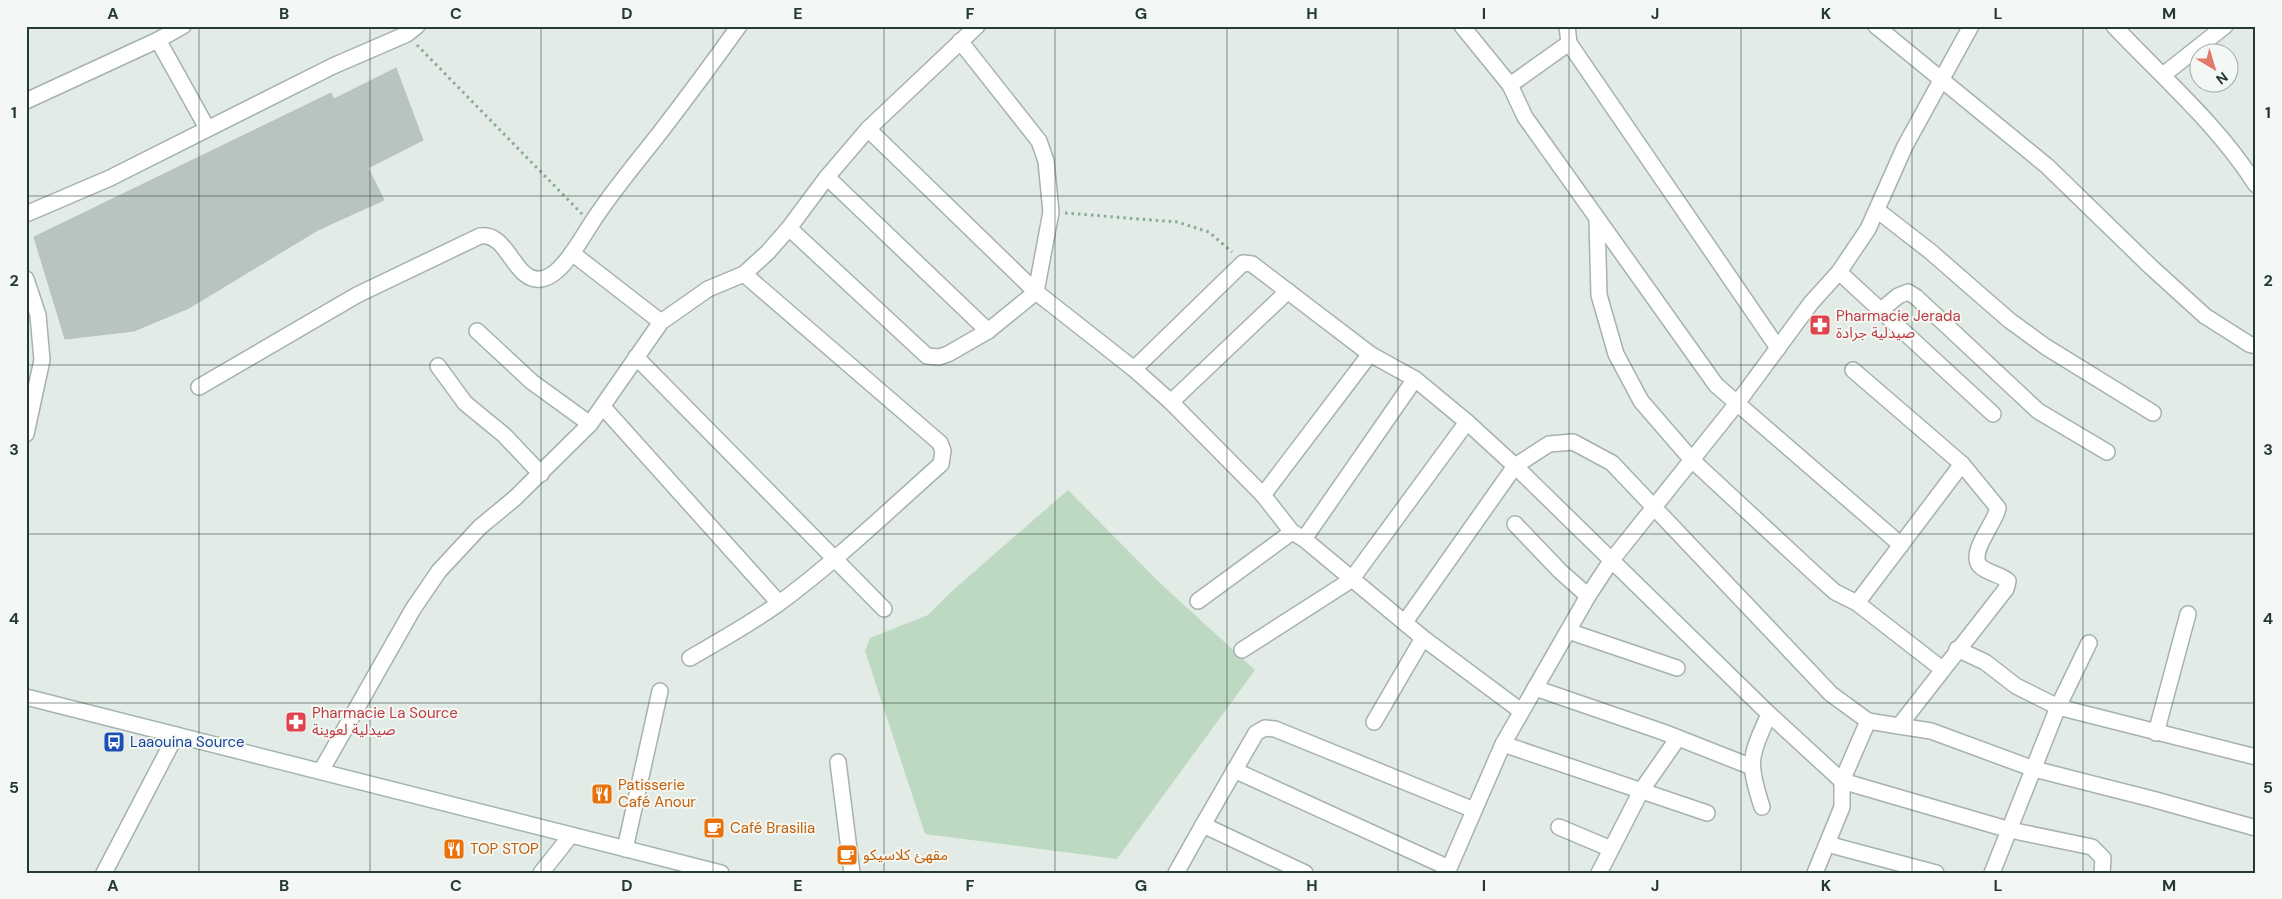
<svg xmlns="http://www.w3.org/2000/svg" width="2282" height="899" viewBox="0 0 2282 899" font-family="'DM Sans','Noto Sans Arabic',sans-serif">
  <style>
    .green { fill: #bed9c2 }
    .building { fill: #b8c5bf; stroke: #b6c3bc }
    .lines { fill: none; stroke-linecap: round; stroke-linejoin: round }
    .minor-casing { stroke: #a6b2ac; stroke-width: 18 }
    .secondary-casing { stroke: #a3b5ac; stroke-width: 18 }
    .path { stroke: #87aa9b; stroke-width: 3; stroke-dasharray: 2.5 4; stroke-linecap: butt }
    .minor { stroke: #fff; stroke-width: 15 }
    .secondary { stroke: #fff; stroke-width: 15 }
    .grid { fill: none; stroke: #253a32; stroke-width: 1; stroke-opacity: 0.55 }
    .labels { text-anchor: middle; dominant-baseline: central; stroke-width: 4; stroke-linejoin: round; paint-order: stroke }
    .health-label { font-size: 15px; fill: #be3a42; stroke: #f3f8f4; text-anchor: start }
    .transit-label { font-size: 15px; fill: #164399; stroke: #f3f8f4; text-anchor: start }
    .food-label { font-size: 15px; fill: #c56008; stroke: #f3f8f4; text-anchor: start }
    .neatline { fill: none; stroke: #253a32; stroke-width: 2 }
    .grid-label { font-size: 16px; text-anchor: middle; font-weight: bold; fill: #253a32 }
  </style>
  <rect width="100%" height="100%" fill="#e2ebe6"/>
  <polygon class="green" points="1068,490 1160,583 1255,670 1117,859 925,834 865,651 870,638 928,615 951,592"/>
  <polygon class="building" points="396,68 423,140 368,168 384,200 318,230 189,308 134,331 65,339 34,237 331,93 334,99"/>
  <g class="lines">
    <g class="minor-casing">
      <g id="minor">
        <polyline points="1462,26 1510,85 1569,43 1567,26"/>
        <polyline points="1876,26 2047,166 2151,267 2205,316 2249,344 2256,346"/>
        <path d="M2114,26c48,51 104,99 142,159"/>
        <polyline points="158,40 207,128"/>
        <polyline points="1569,43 1778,348"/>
        <polyline points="2163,75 2225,26"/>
        <polyline points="1510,85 1525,117 1716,385 1901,545"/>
        <polyline points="26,101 158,40 183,26"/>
        <polyline points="868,129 1036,292 1134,369 1171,402 1263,495 1292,532 1304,539 1423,638 1521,711"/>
        <polyline points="827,177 988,331"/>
        <polyline points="1877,210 1931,252 2009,320 2046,347 2153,413"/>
        <polyline points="26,214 110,178 333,66 407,34 417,26"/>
        <polyline points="1597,220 1599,295 1616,354 1641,401 1692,460 1816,575 1835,592 1857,603 1942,669"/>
        <polyline points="789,228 927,356 939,357 948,354 988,331 1036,292 1051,212 1046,161 1039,141 960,41"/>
        <polyline points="572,253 661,322"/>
        <polyline points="1839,272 1993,414"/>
        <polyline points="26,279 38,315 42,360 26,434"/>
        <polyline points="1880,311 1898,296 1908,292 1916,297 2038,411 2107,452"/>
        <polyline points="477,331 532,382 590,424"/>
        <polyline points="636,357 884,609"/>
        <polyline points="438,366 465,403 504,435 541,474"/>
        <polyline points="1134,369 1243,263 1252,264 1370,354 1415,379 1467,422 1515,466 1769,714 1842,781 2010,830 2092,847 2103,858 2102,873"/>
        <path d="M199,387l158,-92 123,-59c28,-5 34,47 61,43 20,-2 40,-40 50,-55 21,-33 47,-63 71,-94 26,-34 52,-69 77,-104"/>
        <polyline points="1171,402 1288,291"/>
        <polyline points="603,407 779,603"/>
        <polyline points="1263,495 1370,354"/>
        <polyline points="1515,524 1560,571 1588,596"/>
        <polyline points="1304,539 1415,379"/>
        <polyline points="1198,601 1292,532"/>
        <polyline points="1857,603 1962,464"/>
        <path d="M1405,622l110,-156 34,-22 24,-2 39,21 219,231 37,27 31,5 107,-137 2,-8c-8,-7 -21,-8 -28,-15 -12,-14 15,-42 18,-58l-36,-44 -109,-94"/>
        <polyline points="1568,631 1677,668"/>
        <polyline points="1957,649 1985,662 2016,686 2058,707 2256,757"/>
        <polyline points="1242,650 1351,580 1467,422"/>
        <path d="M690,658c29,-17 60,-34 88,-54 57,-42 109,-92 163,-140l2,-13 -3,-8 -196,-169"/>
        <polyline points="1535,688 1663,732 1752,767"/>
        <polyline points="1374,722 1423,638"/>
        <polyline points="1899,726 1931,731 2034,769 2152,799 2256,828"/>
        <polyline points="2156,733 2188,614"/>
        <polyline points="1503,744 1707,813"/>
        <polyline points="838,762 852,873"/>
        <polyline points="1234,770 1449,868"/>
        <polyline points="321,771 413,609 439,571 480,527 515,498 590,424 661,322 708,289 744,274 768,252 789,228 827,177 868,129 977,26"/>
        <path d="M1762,807c-15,-46 -12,-50 7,-93"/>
        <polyline points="1559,827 1611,849"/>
        <polyline points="1827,844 1936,873"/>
        <polyline points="625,849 660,691"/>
        <polyline points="104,873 176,735"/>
        <polyline points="541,873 571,835"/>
        <polyline points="1176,873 1203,825"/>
        <polyline points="1305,873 1203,825 1256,733 1265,728 1275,729 1474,810"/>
        <polyline points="1447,873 1503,744 1588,596 1611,561 1738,402 1811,303 1839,272 1868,229 1905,146 1971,26"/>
        <polyline points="1599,873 1641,791 1678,738"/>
        <polyline points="1815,873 1842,807 1842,781 1868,721"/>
        <polyline points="1992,873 2058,707 2089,643"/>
      </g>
    </g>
    <g class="secondary-casing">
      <polyline id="secondary" points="26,697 721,873"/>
    </g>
    <g class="path">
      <polyline points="417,45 582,214"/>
      <polyline points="1065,213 1177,222 1209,232 1232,252"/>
    </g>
    <use href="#minor" class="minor"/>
    <use href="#secondary" class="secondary"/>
  </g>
  <path class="grid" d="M199,26v847M370,26v847M541,26v847M713,26v847M884,26v847M1055,26v847M1227,26v847M1398,26v847M1569,26v847M1741,26v847M1912,26v847M2083,26v847M26,196h2230M26,365h2230M26,534h2230M26,703h2230"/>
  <defs>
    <g id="pharmacy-square" transform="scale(1.125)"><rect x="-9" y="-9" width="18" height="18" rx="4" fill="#e0444e" stroke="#f3f8f4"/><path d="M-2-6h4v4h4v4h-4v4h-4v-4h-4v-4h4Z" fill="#fff"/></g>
    <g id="bus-square" transform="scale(1.125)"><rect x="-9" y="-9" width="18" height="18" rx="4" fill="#1a4fb4" stroke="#f3f8f4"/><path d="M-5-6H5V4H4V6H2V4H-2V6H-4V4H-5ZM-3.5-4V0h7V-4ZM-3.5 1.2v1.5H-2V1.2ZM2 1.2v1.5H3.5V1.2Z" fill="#fff"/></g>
    <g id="restaurant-square" transform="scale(1.125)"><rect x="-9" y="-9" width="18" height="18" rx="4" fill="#e8710a" stroke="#f3f8f4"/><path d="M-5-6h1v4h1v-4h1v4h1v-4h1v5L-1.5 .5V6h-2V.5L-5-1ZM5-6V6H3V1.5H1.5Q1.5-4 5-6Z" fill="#fff"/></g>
    <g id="cafe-square" transform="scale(1.125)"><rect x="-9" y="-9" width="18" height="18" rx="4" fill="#e8710a" stroke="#f3f8f4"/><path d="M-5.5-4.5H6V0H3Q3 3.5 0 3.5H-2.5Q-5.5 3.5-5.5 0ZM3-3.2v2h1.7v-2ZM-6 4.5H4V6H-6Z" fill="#fff"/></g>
  </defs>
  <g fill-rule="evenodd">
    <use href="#pharmacy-square" x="1820" y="325"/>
    <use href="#pharmacy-square" x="296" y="722"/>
    <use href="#bus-square" x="114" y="742"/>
    <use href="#restaurant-square" x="602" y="794"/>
    <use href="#cafe-square" x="714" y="828"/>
    <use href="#restaurant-square" x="454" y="849"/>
    <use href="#cafe-square" x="847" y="855"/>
  </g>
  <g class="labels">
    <g class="health-label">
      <text x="1836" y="316">Pharmacie Jerada<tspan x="1836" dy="17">صيدلية جرادة</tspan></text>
      <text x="312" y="713">Pharmacie La Source<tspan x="312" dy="17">صيدلية لعوينة</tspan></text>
    </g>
    <g class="transit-label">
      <text x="130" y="742">Laaouina Source</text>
    </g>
    <g class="food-label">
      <text x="618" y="785">Patisserie<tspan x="618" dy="17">Café Anour</tspan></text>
      <text x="730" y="828">Café Brasilia</text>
      <text x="470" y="849">TOP STOP</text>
      <text x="863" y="855">مقهئ كلاسيكو</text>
    </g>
  </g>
  <rect width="2282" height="899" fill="none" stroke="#f3f8f4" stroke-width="55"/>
  <g transform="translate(2214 68) rotate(142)"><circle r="24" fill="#f3f8f4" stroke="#a1aca6"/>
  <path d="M0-4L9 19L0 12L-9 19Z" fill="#e17a6a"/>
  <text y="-8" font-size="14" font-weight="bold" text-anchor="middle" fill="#253a32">N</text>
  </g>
  <rect x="28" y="28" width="2226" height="844" class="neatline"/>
  <g class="grid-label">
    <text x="113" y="19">A</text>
    <text x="284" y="19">B</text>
    <text x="456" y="19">C</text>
    <text x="627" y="19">D</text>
    <text x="798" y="19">E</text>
    <text x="970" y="19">F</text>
    <text x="1141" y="19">G</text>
    <text x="1312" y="19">H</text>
    <text x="1484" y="19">I</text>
    <text x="1655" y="19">J</text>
    <text x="1826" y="19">K</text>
    <text x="1998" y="19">L</text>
    <text x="2169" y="19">M</text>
    <text x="14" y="118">1</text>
    <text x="2268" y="118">1</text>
    <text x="14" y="286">2</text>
    <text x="2268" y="286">2</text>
    <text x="14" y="455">3</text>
    <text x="2268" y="455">3</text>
    <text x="14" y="624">4</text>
    <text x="2268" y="624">4</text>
    <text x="14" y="793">5</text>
    <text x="2268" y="793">5</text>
    <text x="113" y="891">A</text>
    <text x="284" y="891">B</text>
    <text x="456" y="891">C</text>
    <text x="627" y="891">D</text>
    <text x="798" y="891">E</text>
    <text x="970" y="891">F</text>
    <text x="1141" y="891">G</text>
    <text x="1312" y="891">H</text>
    <text x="1484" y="891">I</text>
    <text x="1655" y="891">J</text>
    <text x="1826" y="891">K</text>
    <text x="1998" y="891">L</text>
    <text x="2169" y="891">M</text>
  </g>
</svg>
